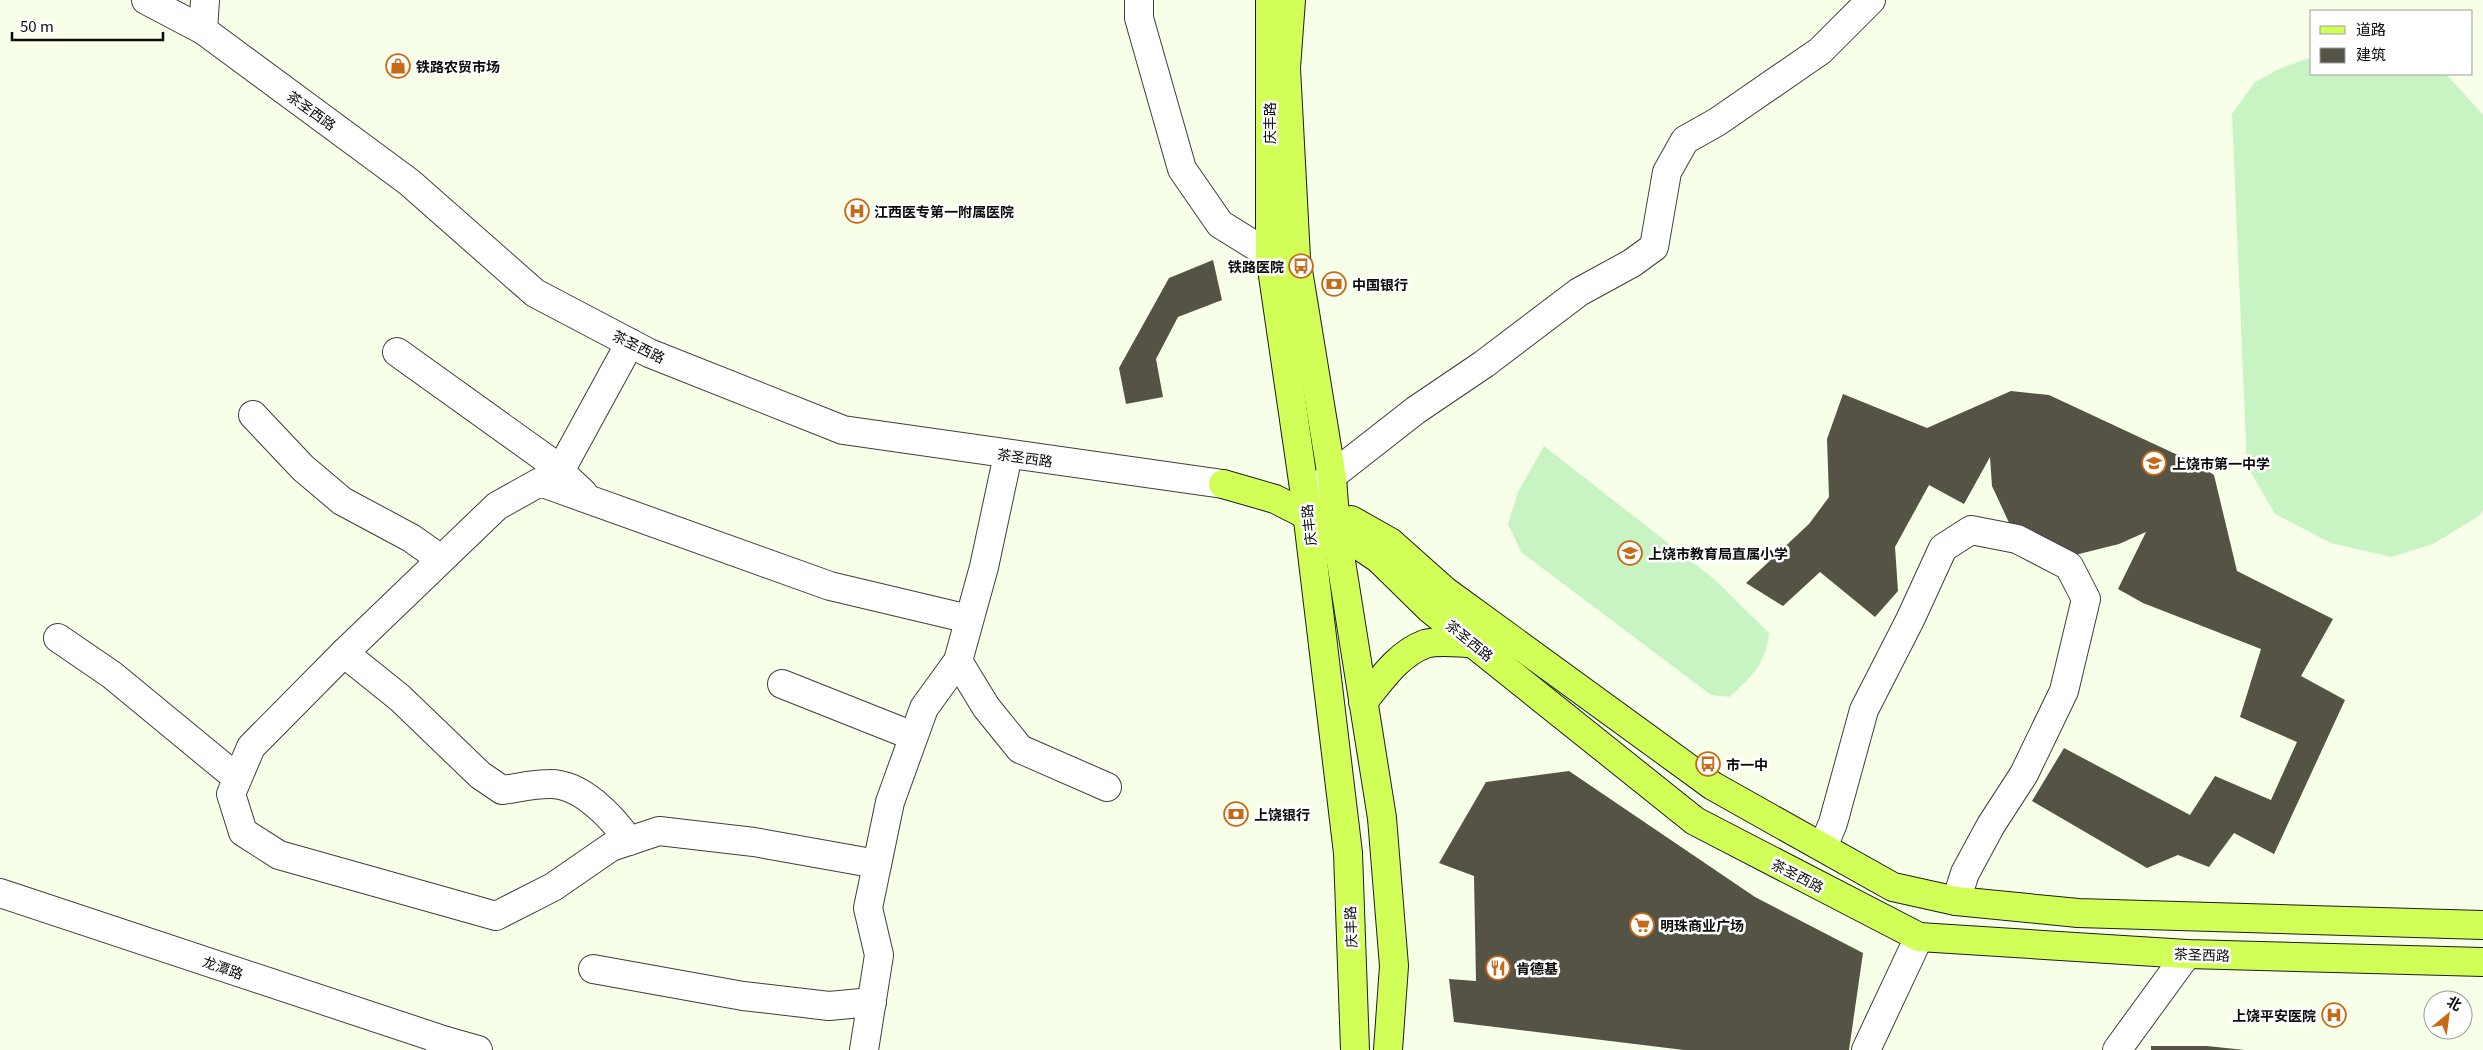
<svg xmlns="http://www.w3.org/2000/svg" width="2483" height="1050" viewBox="0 0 2483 1050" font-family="Georgia,'Noto Sans SC',serif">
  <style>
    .pitch { fill: #c8f3c2 }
    .building { fill: #545346 }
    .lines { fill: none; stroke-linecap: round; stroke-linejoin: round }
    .minor-casing { stroke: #3e3e3e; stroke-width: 30 }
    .major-casing { stroke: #1c1c1c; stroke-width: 30 }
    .minor { stroke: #fff; stroke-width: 28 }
    .major { stroke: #d1ff58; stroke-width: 28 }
    .labels { text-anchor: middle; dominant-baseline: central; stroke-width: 5; stroke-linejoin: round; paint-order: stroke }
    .poi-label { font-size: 14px; font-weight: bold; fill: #0b0b0b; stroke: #fff; text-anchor: start }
    .street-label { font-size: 14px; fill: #0b0b0b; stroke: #fff }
  </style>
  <rect width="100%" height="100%" fill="#f8ffe8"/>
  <g class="pitch">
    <polygon points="2312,57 2312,74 2446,74 2483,115 2483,510 2479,516 2433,544 2391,557 2331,543 2275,514 2247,466 2232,114 2255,82 2279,69"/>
    <path d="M1544,446l170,133 55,54c-3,31 -18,45 -40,64l-18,-2 -190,-143 -13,-28 10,-32z"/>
  </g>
  <g class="building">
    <polygon points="1213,260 1222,300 1178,317 1156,359 1163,397 1126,404 1119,368 1169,278"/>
    <polygon points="2011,391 2049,395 2197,464 2214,475 2237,571 2333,619 2301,676 2345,700 2274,854 2234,833 2209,867 2178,855 2147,868 2032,801 2064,748 2190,815 2215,776 2271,800 2297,742 2240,717 2261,649 2143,603 2118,589 2146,532 2119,544 2071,556 2011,527 1992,486 1990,457 1964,504 1929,485 1895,547 1898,591 1875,617 1820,572 1783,606 1746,583 1809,524 1829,497 1827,439 1843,394 1927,428"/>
    <polygon points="1569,771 1755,897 1863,953 1849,1050 1684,1050 1454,1022 1449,979 1476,981 1474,876 1439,863 1486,782"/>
    <polygon points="2151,1046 2207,1046 2245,1050 2151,1050"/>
  </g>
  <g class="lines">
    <g class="minor-casing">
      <g id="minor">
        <polyline points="146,0 203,30 409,182 535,293 649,353 843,430 1223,484"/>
        <polyline points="1139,0 1139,18 1182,169 1220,224 1270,255"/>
        <polyline points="203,30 205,0"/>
        <polyline points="397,352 549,461 583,493"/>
        <polyline points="253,415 303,468 342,501 411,538 441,559"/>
        <polyline points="560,471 630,343"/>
        <polyline points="1315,489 1416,410 1484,364 1579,292 1632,263 1654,247 1667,172 1685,140 1717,122 1820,51 1871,0"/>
        <polyline points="58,638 112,675 237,778"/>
        <path d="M344,653l56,45 80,77 22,15c16,-2 31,-6 47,-6 32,-1 63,33 80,57"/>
        <polyline points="958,661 986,707 1020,749 1107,787"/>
        <polyline points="782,684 913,736"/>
        <polyline points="1823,847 1833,823 1864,710 1910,620 1943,548 1971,530 2017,539 2069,566 2086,599 2064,691 2024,774 1991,825 1965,873 1956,901"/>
        <polyline points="877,864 754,842 659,831 611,847 553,887 496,916 279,855 243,832 231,794 251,747 344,653 497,506 540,482 830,586 969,619"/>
        <polyline points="0,893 446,1041"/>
        <polyline points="593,969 743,996 829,1006 872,1002"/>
        <polyline points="440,1050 446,1041 478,1050"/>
        <polyline points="864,1050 879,955 868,908 890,802 924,708 958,661 984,567 1008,455"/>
        <polyline points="1866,1050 1919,937"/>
        <polyline points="2117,1050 2187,954"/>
      </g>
    </g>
    <g class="major-casing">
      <g id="major">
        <polyline points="1270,0 1270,255 1305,495 1348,853 1355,1050"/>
        <polyline points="1291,0 1286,68 1296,258 1332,478 1336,530 1382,818 1394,966 1388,1050"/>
        <polyline points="1223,484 1275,499 1336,530 1379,559 1430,609 1695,821 1919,937 2187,954 2483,962"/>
        <polyline points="1351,520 1390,542 1445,591 1713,786 1893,887 1956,901 2078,913 2483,925"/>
        <path d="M1363,702c18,-22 35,-48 62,-58 13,-4 34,-1 47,-1"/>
      </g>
    </g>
    <use href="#minor" class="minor"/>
    <use href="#major" class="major"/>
  </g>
  <defs>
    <g id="shop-ring" transform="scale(1.25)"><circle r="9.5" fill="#fff" stroke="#c66a18" stroke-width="1.5"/><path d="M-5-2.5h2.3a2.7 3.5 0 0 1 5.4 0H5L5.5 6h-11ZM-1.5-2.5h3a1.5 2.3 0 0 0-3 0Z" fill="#c66a18"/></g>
    <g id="hospital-ring" transform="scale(1.25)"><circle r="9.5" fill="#fff" stroke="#c66a18" stroke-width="1.5"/><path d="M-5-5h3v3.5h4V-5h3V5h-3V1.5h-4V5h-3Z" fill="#c66a18"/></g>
    <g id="bus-ring" transform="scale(1.25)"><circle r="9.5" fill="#fff" stroke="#c66a18" stroke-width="1.5"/><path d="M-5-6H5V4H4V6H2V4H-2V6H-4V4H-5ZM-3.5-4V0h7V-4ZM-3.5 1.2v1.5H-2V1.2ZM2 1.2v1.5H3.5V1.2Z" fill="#c66a18"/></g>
    <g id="bank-ring" transform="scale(1.25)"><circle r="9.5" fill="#fff" stroke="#c66a18" stroke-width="1.5"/><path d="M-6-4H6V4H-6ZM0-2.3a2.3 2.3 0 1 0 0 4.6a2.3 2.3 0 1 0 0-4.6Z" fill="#c66a18"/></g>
    <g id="school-ring" transform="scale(1.25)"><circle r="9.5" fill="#fff" stroke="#c66a18" stroke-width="1.5"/><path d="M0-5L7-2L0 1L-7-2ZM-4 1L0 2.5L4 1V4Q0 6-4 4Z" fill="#c66a18"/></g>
    <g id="supermarket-ring" transform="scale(1.25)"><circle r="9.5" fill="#fff" stroke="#c66a18" stroke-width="1.5"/><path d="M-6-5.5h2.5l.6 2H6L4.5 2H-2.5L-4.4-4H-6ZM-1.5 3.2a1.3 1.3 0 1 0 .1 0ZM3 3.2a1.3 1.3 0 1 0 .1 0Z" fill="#c66a18"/></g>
    <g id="restaurant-ring" transform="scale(1.25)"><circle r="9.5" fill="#fff" stroke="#c66a18" stroke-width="1.5"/><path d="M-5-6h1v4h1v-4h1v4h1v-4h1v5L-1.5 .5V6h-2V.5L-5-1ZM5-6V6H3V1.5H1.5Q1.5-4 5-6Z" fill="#c66a18"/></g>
  </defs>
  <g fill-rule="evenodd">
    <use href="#shop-ring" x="398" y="66"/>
    <use href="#hospital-ring" x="857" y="211"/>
    <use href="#bus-ring" x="1301" y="266"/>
    <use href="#bank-ring" x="1334" y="284"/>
    <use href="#school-ring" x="2154" y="463"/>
    <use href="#school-ring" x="1630" y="553"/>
    <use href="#bus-ring" x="1708" y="764"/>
    <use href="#bank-ring" x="1236" y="814"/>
    <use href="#supermarket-ring" x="1642" y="925"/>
    <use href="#restaurant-ring" x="1498" y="968"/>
    <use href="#hospital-ring" x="2334" y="1015"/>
  </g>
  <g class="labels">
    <g class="poi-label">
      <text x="416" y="66">铁路农贸市场</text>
      <text x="874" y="211">江西医专第一附属医院</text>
      <text x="1284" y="266" text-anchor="end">铁路医院</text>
      <text x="1352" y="284">中国银行</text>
      <text x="2172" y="463">上饶市第一中学</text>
      <text x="1648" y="553">上饶市教育局直属小学</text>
      <text x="1726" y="764">市一中</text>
      <text x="1254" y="814">上饶银行</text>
      <text x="1660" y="925">明珠商业广场</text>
      <text x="1516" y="968">肯德基</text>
      <text x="2316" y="1015" text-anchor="end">上饶平安医院</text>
    </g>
    <g class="street-label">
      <text transform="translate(312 110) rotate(36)">茶圣西路</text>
      <text transform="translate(1269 123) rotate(-90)">庆丰路</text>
      <text transform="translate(639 346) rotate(26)">茶圣西路</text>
      <text transform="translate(1025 457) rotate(8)">茶圣西路</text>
      <text transform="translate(1308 525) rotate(-96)">庆丰路</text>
      <text transform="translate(1470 640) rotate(39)">茶圣西路</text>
      <text transform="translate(1798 875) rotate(27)">茶圣西路</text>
      <text transform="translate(1350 927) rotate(-92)">庆丰路</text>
      <text transform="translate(2202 954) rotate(2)">茶圣西路</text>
      <text transform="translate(223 967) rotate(19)">龙潭路</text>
    </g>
  </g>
  <rect x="2310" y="10" width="162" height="65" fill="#ffffff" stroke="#9d9d9d"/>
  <rect x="2320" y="26" width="25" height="8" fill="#d1ff58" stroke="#9d9d9d"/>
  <text x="2356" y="35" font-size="15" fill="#0b0b0b">道路</text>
  <rect x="2320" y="48" width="25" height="15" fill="#545346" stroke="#9d9d9d"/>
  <text x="2356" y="60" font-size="15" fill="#0b0b0b">建筑</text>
  <g transform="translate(2448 1015) rotate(29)"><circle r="24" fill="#ffffff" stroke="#9d9d9d"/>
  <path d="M0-4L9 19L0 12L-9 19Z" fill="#c66a18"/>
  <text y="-8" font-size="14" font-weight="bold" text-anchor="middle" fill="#0b0b0b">北</text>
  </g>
  <path d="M12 32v8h151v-8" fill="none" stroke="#0b0b0b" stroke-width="2.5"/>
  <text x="20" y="32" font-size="15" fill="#0b0b0b" stroke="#ffffff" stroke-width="4" paint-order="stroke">50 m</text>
</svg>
